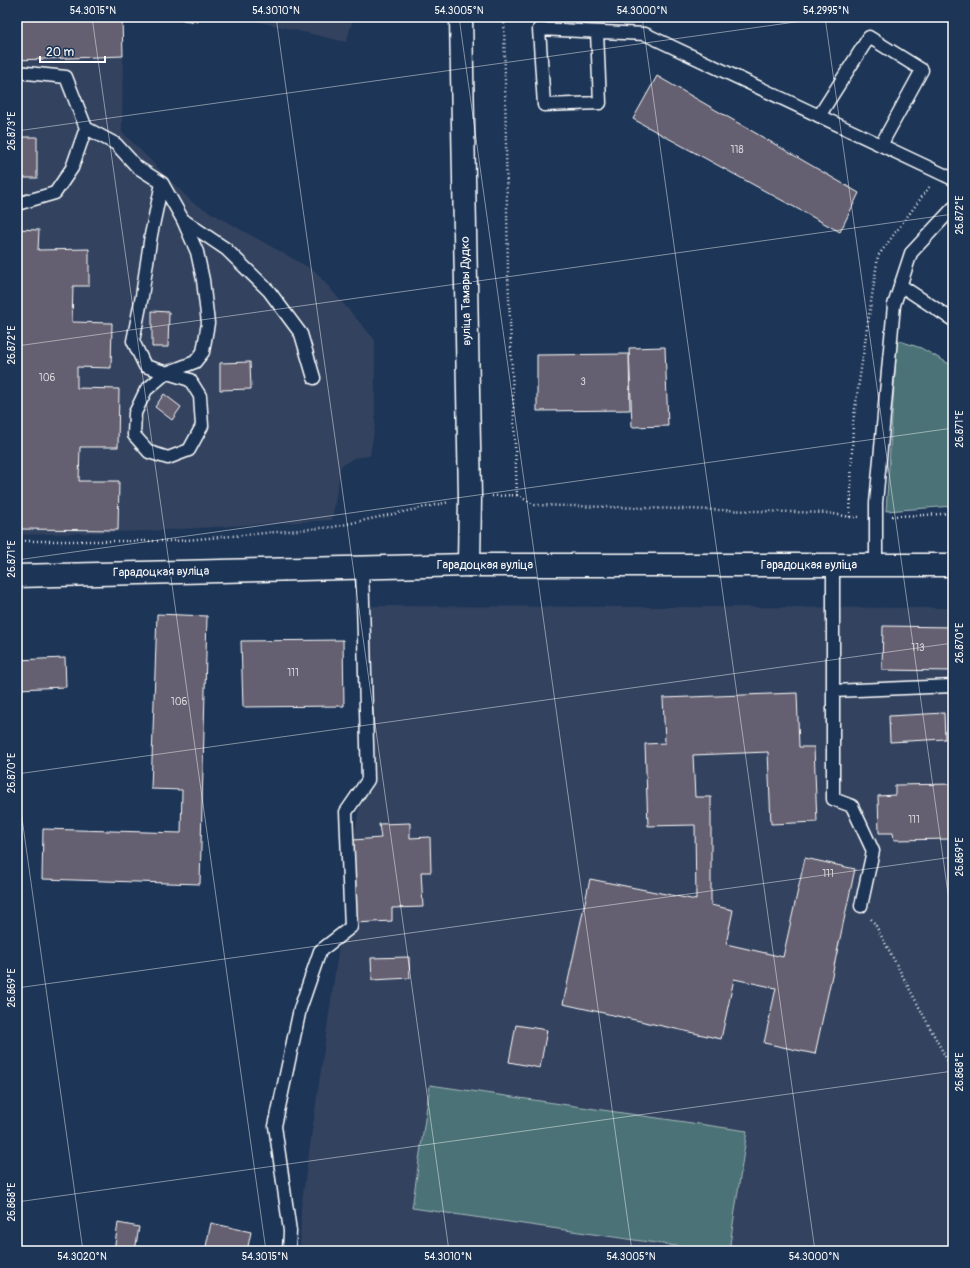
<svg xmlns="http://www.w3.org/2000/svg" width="970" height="1268" viewBox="0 0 970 1268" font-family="Pangolin,sans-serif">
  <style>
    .built { fill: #33425f }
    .green { fill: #4b7377; stroke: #a5b9bb }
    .building { fill: #656171; stroke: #fff }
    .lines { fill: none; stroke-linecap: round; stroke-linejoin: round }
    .lane-casing { stroke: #fff; stroke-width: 15 }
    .secondary-casing { stroke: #fff; stroke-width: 25 }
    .path { stroke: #fff; stroke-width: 2.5; stroke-dasharray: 1 3; stroke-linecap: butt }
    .lane { stroke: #1d3557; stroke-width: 12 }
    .secondary { stroke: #1d3557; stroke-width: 22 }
    .ticks { fill: none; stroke: #fff; stroke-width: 1; stroke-opacity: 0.45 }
    .labels { text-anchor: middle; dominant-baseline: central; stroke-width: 3.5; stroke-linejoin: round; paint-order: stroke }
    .number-label { font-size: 10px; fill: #d8d8dc }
    .street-label { font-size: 12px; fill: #fff; stroke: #1d3557 }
    .neatline { fill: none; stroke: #fff; stroke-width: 1.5 }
    .ticks-label { font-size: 10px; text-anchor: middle; fill: #fff }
  </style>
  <rect width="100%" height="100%" fill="#1d3557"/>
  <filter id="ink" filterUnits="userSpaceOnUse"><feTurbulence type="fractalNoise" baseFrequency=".025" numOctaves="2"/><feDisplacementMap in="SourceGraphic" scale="8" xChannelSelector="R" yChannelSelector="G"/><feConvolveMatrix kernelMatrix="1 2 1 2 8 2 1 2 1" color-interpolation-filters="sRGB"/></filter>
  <g filter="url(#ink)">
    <g class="built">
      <polygon points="17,17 21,17 22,19 122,18 123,56 122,132 192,202 315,271 375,340 375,425 370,456 354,458 341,466 332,520 149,531 17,535"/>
      <polygon points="238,17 354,17 346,42"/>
      <polygon points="371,606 953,608 953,1251 300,1251 301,1207 364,772"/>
    </g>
    <g class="green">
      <polygon points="897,340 921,348 953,366 953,506 886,511"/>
      <polygon points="430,1085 747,1131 729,1251 711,1251 412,1208"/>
    </g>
    <g class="building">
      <polygon points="184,17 199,17 198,22 183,20"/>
      <polygon points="122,18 123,56 17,60 17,19"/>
      <polygon points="657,76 859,193 840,232 633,119"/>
      <rect x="17" y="137" width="20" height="41"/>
      <polygon points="17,229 39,230 38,250 89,249 89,286 73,286 72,322 112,323 111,368 77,367 77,388 119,389 118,447 80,447 79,481 119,481 118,530 17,529"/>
      <polygon points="152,311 169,312 168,347 152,347"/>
      <polygon points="665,347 668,426 632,427 629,348"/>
      <polygon points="629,354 630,410 537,411 537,355"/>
      <polygon points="250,362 251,389 220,390 220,363"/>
      <polygon points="164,394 181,407 172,420 155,407"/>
      <polygon points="157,614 207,616 200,884 42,879 43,829 181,833 182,790 151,789"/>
      <polygon points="883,626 953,627 953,671 882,670"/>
      <polygon points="343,640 344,706 243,707 241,641"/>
      <polygon points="65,658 66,687 17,689 17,660"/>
      <polygon points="797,693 799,747 814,747 817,822 771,824 768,752 693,755 695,797 711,797 711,905 733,910 726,944 783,957 805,858 855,869 815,1054 764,1043 776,988 734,979 721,1039 563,1004 590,879 696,900 695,825 648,826 645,744 665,743 663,698"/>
      <polygon points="944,713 945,739 890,742 889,716"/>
      <polygon points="953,784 953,807 949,807 951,839 894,840 893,833 879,833 878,796 895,795 895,785"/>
      <polygon points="410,823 410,838 430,837 431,872 421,872 423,907 392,908 392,921 355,923 353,840 381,838 379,824"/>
      <polygon points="409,957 410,978 372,980 371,958"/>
      <polygon points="516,1025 547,1030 540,1068 509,1062"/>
      <polygon points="118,1223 139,1227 135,1251 114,1251"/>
      <polygon points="211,1223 251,1232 247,1251 205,1251"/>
    </g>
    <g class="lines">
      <g class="lane-casing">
        <g id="lane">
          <polyline points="597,32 600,103 544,105 539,29 645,34 953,179"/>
          <polyline points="17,72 66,77 86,128 72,168 55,193 17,204"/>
          <polyline points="819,116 869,37 922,70 881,145"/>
          <polyline points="86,128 116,144 137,167 162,183 151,235 142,296 133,341 145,366 190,380 200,396 202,426 189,450 168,458 149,452 134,435 135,413 146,390 166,373 195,362 203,352 208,323 203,280 197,252 183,220 162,183"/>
          <polyline points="183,220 226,249 269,291 301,334 314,378"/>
          <polyline points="900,285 953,320"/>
          <polyline points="833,564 833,799 852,806 873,851 861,906"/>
          <polyline points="876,565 876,503 894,305 911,253 953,208"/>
          <polyline points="833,691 953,686"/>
          <polyline points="289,1251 290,1231 275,1126 300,1009 320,951 351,927 346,812 368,780 362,567"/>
        </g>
      </g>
      <g class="secondary-casing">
        <g id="secondary">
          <polyline points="461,17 470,497 469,565"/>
          <polyline points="17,576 469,565 953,565"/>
        </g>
      </g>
      <g class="path">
        <polyline points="950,17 953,29"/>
        <polyline points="517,495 535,505 829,513 850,517 859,517"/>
        <polyline points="492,496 517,495 508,273 504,17"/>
        <polyline points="892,516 926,515 953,513"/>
        <polyline points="850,517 853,422 878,256 930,186"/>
        <polyline points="17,541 175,541 333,527 449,502"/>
        <polyline points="871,919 875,924 953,1071"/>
      </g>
      <use href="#lane" class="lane"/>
      <use href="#secondary" class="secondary"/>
    </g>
  </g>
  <path class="ticks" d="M92,17l174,1234M276,17l173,1234M459,17l173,1234M642,17l173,1234M825,17l128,912M17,131l814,-114M17,346l936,-132M17,560l936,-132M17,774l936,-131M17,783l66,468M17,988l936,-131M17,1202l936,-131"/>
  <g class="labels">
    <g class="number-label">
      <text x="737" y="150">118</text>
      <text x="47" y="378">106</text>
      <text x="583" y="382">3</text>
      <text x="918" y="648">113</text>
      <text x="293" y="673">111</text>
      <text x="179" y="702">106</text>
      <text x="914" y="820">111</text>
      <text x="828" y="874">111</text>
    </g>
    <g class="street-label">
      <text transform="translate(466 291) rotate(-91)">вуліца Тамары Дудко</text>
      <text x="485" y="565">Гарадоцкая вуліца</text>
      <text x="809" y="565">Гарадоцкая вуліца</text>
      <text transform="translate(161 572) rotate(-1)">Гарадоцкая вуліца</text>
    </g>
  </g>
  <rect width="970" height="1268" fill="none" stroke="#1d3557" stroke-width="44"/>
  <path d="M40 56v6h65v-6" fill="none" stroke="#ffffff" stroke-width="2"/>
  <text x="46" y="56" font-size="12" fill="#ffffff" stroke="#1d3557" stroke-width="3" paint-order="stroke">20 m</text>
  <rect x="22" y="22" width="926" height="1224" class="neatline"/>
  <g class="ticks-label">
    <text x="93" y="14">54.3015°N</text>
    <text x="276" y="14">54.3010°N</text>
    <text x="459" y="14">54.3005°N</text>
    <text x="642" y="14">54.3000°N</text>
    <text x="826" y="14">54.2995°N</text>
    <text transform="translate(11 131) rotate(-90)" y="4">26.873°E</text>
    <text transform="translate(959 215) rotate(-90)" y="4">26.872°E</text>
    <text transform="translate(11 345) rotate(-90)" y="4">26.872°E</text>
    <text transform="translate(959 429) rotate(-90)" y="4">26.871°E</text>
    <text transform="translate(11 559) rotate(-90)" y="4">26.871°E</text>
    <text transform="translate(959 643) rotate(-90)" y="4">26.870°E</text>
    <text transform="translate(11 773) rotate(-90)" y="4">26.870°E</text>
    <text transform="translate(959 857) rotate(-90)" y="4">26.869°E</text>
    <text transform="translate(11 988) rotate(-90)" y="4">26.869°E</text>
    <text transform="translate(959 1072) rotate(-90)" y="4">26.868°E</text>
    <text transform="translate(11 1202) rotate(-90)" y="4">26.868°E</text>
    <text x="82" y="1260">54.3020°N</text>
    <text x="265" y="1260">54.3015°N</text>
    <text x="448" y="1260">54.3010°N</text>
    <text x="631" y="1260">54.3005°N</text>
    <text x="814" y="1260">54.3000°N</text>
  </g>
</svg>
